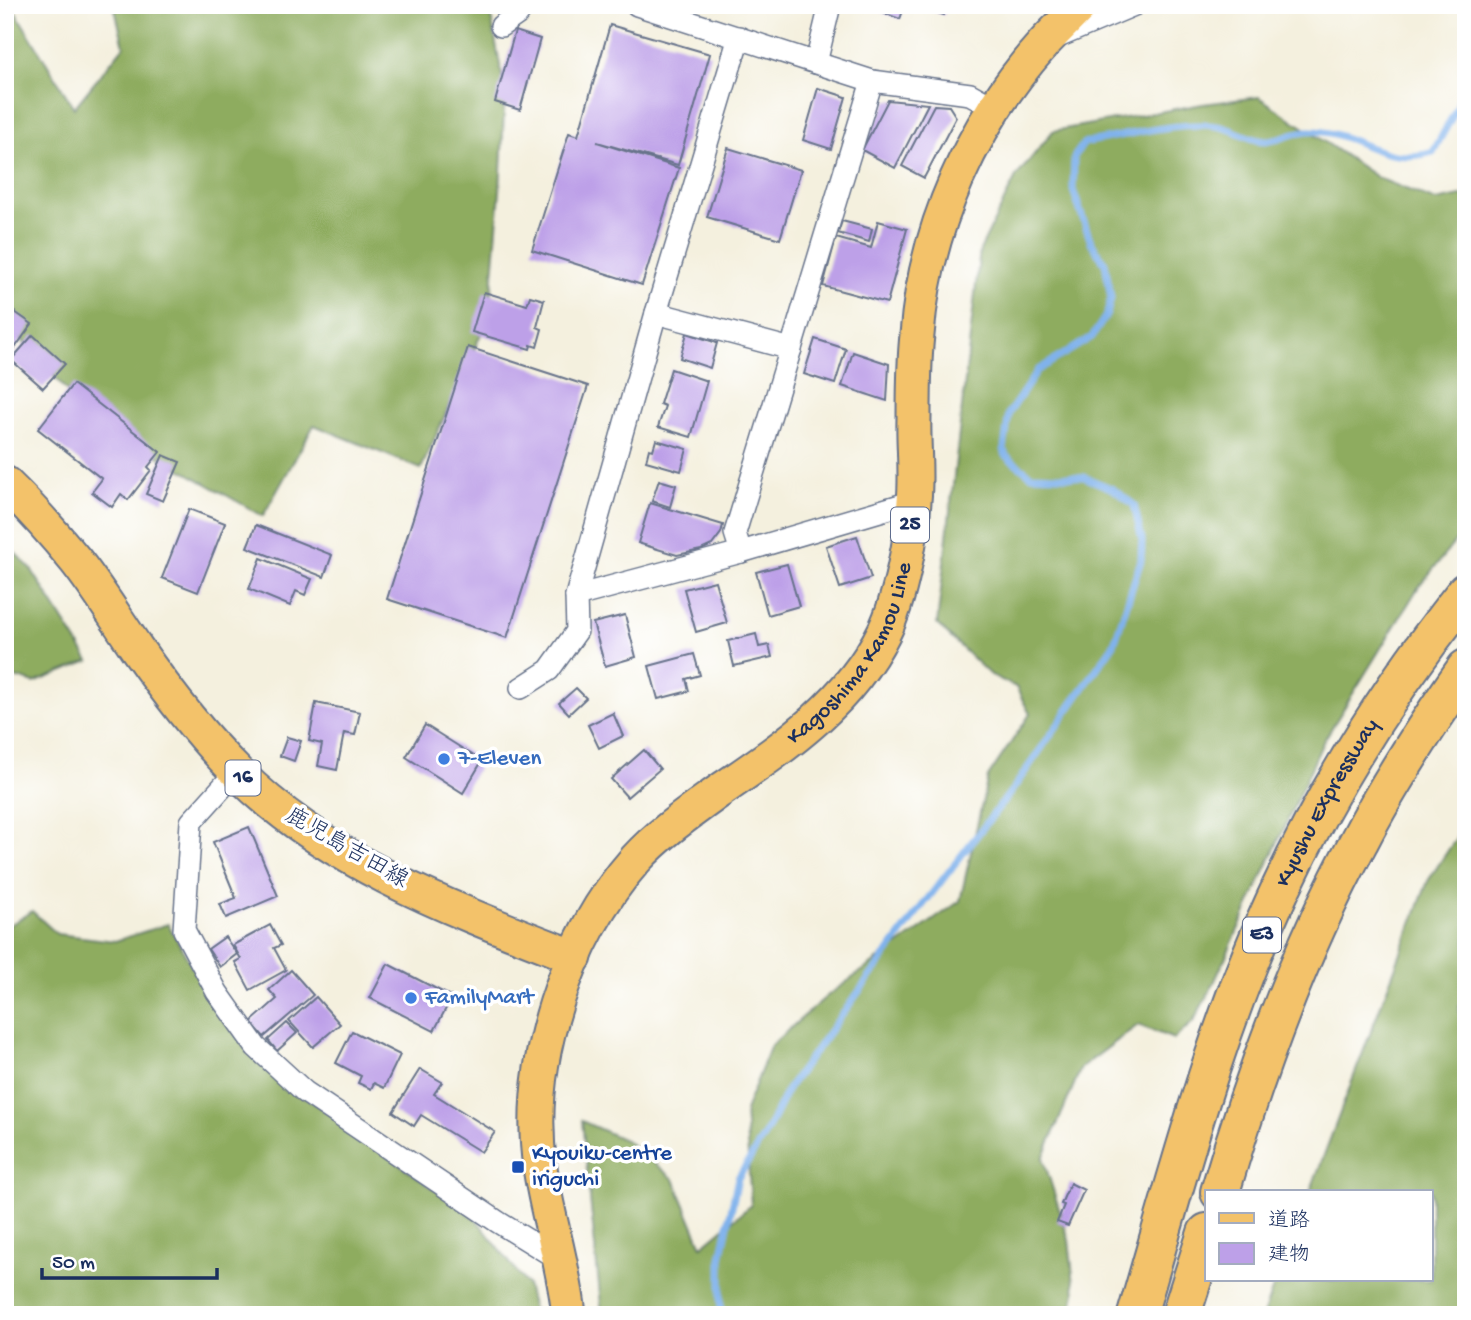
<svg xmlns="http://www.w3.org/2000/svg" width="1471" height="1320" viewBox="0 0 1471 1320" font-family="'Gochi Hand','Klee One',sans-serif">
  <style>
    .forest { fill: #8eac5f; stroke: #546e5e; stroke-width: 2 }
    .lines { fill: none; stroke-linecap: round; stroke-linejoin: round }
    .stream { stroke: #80b2ec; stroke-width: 7 }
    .building { fill: #bda0e8 }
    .street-casing { stroke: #67738b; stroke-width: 24 }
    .primary-casing { stroke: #67738b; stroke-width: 37 }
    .highway-casing { stroke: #67738b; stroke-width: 42 }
    .street { stroke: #fff; stroke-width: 21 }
    .primary { stroke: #f3c26a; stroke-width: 33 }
    .highway { stroke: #f3c26a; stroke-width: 38 }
    .shop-dot { fill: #3f7fe0; stroke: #fff; stroke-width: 2.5 }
    .transit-dot { fill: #1a4fb4; stroke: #fff; stroke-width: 2.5 }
    .labels { text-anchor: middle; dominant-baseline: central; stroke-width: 7; stroke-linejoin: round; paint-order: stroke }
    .shield { fill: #fff; stroke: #5f6d8e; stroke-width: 2 }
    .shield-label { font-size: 21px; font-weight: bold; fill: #1b2f5e }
    .street-label { font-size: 23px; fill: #1b2f5e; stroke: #fff }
    .shop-label { font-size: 23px; fill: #366cbe; stroke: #fff; text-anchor: start }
    .transit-label { font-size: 23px; fill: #164399; stroke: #fff; text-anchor: start }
  </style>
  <rect width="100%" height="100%" fill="#fff"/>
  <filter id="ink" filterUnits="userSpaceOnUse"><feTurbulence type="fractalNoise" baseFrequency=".0143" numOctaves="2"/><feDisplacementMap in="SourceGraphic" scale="14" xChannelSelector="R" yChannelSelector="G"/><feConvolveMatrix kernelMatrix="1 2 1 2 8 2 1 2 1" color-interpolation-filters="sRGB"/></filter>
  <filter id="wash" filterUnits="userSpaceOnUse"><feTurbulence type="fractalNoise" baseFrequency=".00686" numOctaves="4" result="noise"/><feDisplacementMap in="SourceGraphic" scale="28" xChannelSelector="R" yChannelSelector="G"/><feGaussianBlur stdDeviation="1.57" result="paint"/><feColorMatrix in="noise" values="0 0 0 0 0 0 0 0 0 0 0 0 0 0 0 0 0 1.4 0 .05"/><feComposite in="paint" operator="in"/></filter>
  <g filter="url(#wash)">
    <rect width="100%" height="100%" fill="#f4f0de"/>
    <g class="forest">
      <polygon points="114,5 489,5 505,92 500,191 490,314 421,469 314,425 263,516 94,420 25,345 5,306 5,12 16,13 74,108 124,46"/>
      <polygon points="1259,97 1378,178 1436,201 1466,195 1466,528 1418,588 1323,742 1213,985 1193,1022 1174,1039 1138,1025 1081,1068 1043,1158 1069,1240 1075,1293 1070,1315 867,1315 862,1311 858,1315 602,1315 582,1121 627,1141 674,1179 702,1246 751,1205 745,1111 771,1045 827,996 960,901 988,777 1030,714 1016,687 989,674 937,624 980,250 1016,177 1053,131 1203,104"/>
      <polygon points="5,543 31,569 89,661 34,683 5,674"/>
      <polygon points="1466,823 1466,1000 1459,1006 1462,1037 1466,1037 1466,1315 1263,1315 1276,1280 1431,1280 1431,1192 1310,1192 1428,881"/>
      <polygon points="32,911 57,934 115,941 168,924 218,1013 265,1068 476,1219 527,1285 534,1315 5,1315 5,928"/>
    </g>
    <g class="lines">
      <path class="stream" d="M721,1315v-57l17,-80 29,-47 21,-43 131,-178 94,-121 101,-145 27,-84 1,-20 -8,-35 -21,-16 -29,-12 -53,-2 -25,-19 -2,-7 5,-36 29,-43 54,-33 15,-23 4,-16 -6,-35 -14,-21 -18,-52 1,-33 10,-14c38,-7 95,-22 132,-17 18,2 32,15 51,15 14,0 28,-10 42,-10 48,-1 71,37 124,21l24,-44 9,-29"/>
    </g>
    <g id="blocks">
      <g class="building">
        <polygon points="862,5 905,5 900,19"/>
        <polygon points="922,5 947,5 944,15 921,8"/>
        <polygon points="610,25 710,54 678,165 597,142 679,168 642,285 532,250 569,133 578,136"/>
        <polygon points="515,31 540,39 520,110 495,102"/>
        <polygon points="818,88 846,97 831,149 803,140"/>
        <polygon points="888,100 928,104 895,168 862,150"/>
        <polygon points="934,105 949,106 956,117 924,178 902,166"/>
        <polygon points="728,148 801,170 780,239 707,217"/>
        <polygon points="842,221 872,229 869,242 838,233"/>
        <polygon points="878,221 907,229 887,303 823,286 836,238 871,248"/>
        <polygon points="484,292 527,305 530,296 544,300 537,327 542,329 537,347 531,345 530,349 472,332"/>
        <polygon points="5,305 32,324 12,352 5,347"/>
        <polygon points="687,333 717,343 710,368 680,358"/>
        <polygon points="33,335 65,364 43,388 11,360"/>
        <polygon points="815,339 846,349 835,384 804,374"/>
        <polygon points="468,347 588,386 507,638 387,599"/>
        <polygon points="853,352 889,364 887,401 842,386"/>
        <polygon points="671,369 707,381 691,437 658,427 665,406 660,404"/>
        <polygon points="73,384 160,452 148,467 151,470 128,500 121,494 112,507 92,492 102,479 38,429"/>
        <polygon points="656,440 687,449 681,471 646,461 649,449 653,450"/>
        <polygon points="163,455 180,462 163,501 146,494"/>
        <polygon points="659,480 676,485 670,507 652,501"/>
        <polygon points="650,503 723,525 721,533 712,545 701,550 677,555 638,543"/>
        <polygon points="189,509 225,523 198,592 162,578"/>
        <polygon points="256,525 332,555 324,577 247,547"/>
        <polygon points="857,536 871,578 840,588 826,546"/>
        <polygon points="261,558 312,579 305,595 296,591 290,606 249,589"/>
        <polygon points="787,564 799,606 768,615 756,572"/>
        <polygon points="715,581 727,623 696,632 684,589"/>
        <polygon points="625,615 636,657 605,666 593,623"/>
        <polygon points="756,634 759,647 769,645 772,657 734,666 728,641"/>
        <polygon points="694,654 700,675 686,679 689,691 658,699 649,666"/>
        <polygon points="576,688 586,698 569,714 559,703"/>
        <polygon points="316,703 360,712 355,735 344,733 337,770 318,766 322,744 309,741"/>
        <polygon points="613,713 623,736 599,748 588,725"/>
        <polygon points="425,725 482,761 463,793 406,757"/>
        <polygon points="287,737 301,741 294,761 280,756"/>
        <polygon points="644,750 660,769 627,797 611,779"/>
        <polygon points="249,827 278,896 226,918 220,904 236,898 213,842"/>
        <polygon points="270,925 281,945 274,948 286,970 250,990 235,962 241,959 233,945"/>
        <polygon points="225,937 237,954 220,967 208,949"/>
        <polygon points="388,964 452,997 434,1031 370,998"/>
        <polygon points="291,970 313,995 264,1037 251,1022 277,999 269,990"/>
        <polygon points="316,997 340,1024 313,1047 289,1021"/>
        <polygon points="287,1023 297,1033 277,1051 268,1040"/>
        <polygon points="352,1031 400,1055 384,1088 374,1083 371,1089 358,1083 361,1076 336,1063"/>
        <polygon points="420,1069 442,1082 434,1094 495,1132 481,1152 421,1115 414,1126 393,1112"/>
        <polygon points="1070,1183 1084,1190 1068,1226 1057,1222 1064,1205 1061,1204"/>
      </g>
    </g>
  </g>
  <g filter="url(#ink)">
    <use href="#blocks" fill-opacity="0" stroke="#67738b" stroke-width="2"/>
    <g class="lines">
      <g class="street-casing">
        <g id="street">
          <polyline points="637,5 872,81 970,94 995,108"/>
          <polyline points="501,26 518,14 525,5"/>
          <polyline points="1058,37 1134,5"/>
          <polyline points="816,63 830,5"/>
          <polyline points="656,313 791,349"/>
          <polyline points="741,552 735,533 872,81"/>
          <polyline points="576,596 741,552 914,501"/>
          <polyline points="521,688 549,670 577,631 576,596 656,313 739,37"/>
          <polyline points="236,772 191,822 184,930 217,992 256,1047 305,1092 498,1222 558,1259"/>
        </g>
      </g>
      <g class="primary-casing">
        <g id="primary">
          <path d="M5,483c25,24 49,51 71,78 22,28 41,59 61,88 28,40 65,88 100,123 91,92 220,139 338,185"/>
          <path id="s1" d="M569,1315c-5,-50 -22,-99 -29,-148 -15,-104 27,-230 96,-308 24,-26 53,-46 82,-67 64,-44 130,-87 166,-160 16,-32 28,-95 30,-131 3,-28 -1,-56 0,-83 0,-28 0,-56 3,-83 8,-107 56,-213 127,-292 12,-13 25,-25 37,-38"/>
        </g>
      </g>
      <g class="highway-casing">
        <g id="highway">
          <path d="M1220,1192c35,-120 79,-241 139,-351 31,-60 68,-116 107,-172"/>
          <path id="s2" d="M1137,1315c42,-144 80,-291 144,-427 49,-105 113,-205 185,-296"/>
          <polyline points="1181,1315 1207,1233"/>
        </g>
      </g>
      <use href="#street" class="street"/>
      <use href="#primary" class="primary"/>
      <use href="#highway" class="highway"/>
    </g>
  </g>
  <g class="shop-dot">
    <circle cx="444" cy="759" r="7"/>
    <circle cx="411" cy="998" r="7"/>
  </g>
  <rect class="transit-dot" x="511" y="1160" width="14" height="14" rx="3.5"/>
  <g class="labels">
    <g class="shield">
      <rect x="891" y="507.5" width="38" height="35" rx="5"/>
      <rect x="225.5" y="760.5" width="35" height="35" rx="5"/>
      <rect x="1243" y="917.5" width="38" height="35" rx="5"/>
    </g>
    <g class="shield-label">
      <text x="910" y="525">25</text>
      <text x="243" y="778">16</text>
      <text x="1262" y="935">E3</text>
    </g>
    <g class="street-label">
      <text stroke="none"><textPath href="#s1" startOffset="786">Kagoshima Kamou Line</textPath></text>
      <text stroke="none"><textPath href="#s2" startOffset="548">Kyushu Expressway</textPath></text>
      <text transform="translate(346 849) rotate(30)">鹿児島吉田線</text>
    </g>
    <g class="shop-label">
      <text x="458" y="759">7-Eleven</text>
      <text x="425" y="998">FamilyMart</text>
    </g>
    <g class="transit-label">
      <text x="532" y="1154">Kyouiku-centre<tspan x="532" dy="26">iriguchi</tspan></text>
    </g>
  </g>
  <rect width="1471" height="1320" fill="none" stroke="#fff" stroke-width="28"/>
  <rect x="1205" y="1190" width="228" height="91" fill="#ffffff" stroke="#a4acbf" stroke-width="2"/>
  <rect x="1219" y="1213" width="35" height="10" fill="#f3c26a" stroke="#a4acbf" stroke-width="2"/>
  <text x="1268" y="1226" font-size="21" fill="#1b2f5e">道路</text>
  <rect x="1219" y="1243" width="35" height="21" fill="#bda0e8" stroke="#a4acbf" stroke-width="2"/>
  <text x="1268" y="1260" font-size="21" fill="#1b2f5e">建物</text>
  <path d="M42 1268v10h175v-10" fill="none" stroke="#1b2f5e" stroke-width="3.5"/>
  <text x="52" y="1268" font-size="21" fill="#1b2f5e" stroke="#ffffff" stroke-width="5" paint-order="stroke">50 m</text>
</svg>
